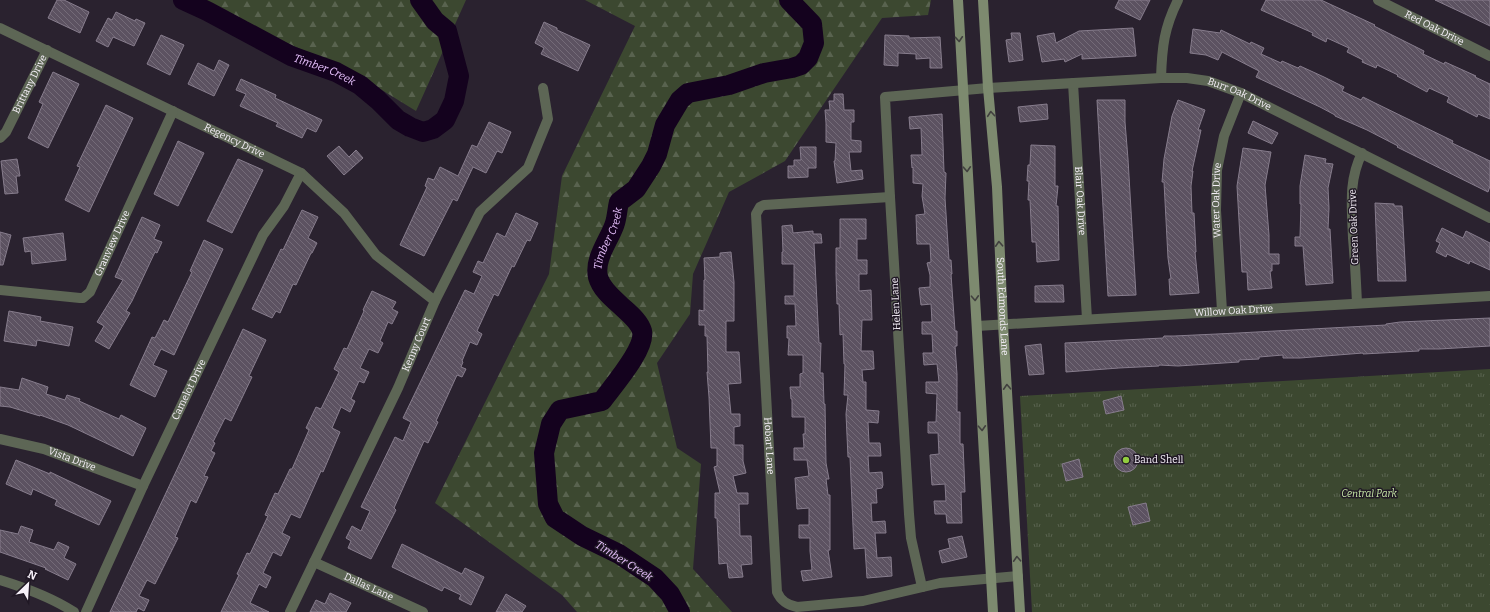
<svg xmlns="http://www.w3.org/2000/svg" width="1490" height="612" viewBox="0 0 1490 612" font-family="Bitter,serif">
  <style>
    .forest { fill: url(#forest-firs) }
    .park { fill: url(#park-tufts) }
    .lines { fill: none; stroke-linecap: round; stroke-linejoin: round }
    .river { stroke: #14021e; stroke-width: 20 }
    .building { fill: url(#building-back-hatch); stroke: #877d8d }
    .minor { stroke: #5d6655; stroke-width: 10 }
    .secondary { stroke: #7d8a6f; stroke-width: 10 }
    .oneway { stroke: #41403f }
    .poi-dot { fill: #92cd3f; stroke: #201825; stroke-width: 1.5 }
    .labels { text-anchor: middle; dominant-baseline: central; stroke-width: 3; stroke-linejoin: round; paint-order: stroke }
    .street-label { font-size: 10px; fill: #f6f0f9; stroke: #201825 }
    .poi-label { font-size: 10px; fill: #f6f0f9; stroke: #201825; text-anchor: start }
    .park-label { font-size: 10px; font-style: italic; fill: #c8e9a7; stroke: #201825 }
    .water-label { font-size: 11px; font-style: italic; fill: #e7c0fd; stroke: #201825 }
  </style>
  <defs>
    <pattern id="forest-firs" width="22" height="20" patternUnits="userSpaceOnUse"><rect width="22" height="20" fill="#3c4830"/><path d="M5 1l3.5 6h-7zM16 11l3.5 6h-7z" fill="#59634f"/></pattern>
    <pattern id="park-tufts" width="24" height="20" patternUnits="userSpaceOnUse"><rect width="24" height="20" fill="#3c4830"/><path d="M3 7l-1-3M5 7V3M7 7l1-3M15 17l-1-3M17 17v-4M19 17l1-3" fill="none" stroke="#59634f"/></pattern>
    <pattern id="building-back-hatch" width="6" height="6" patternUnits="userSpaceOnUse"><rect width="6" height="6" fill="#5c5261"/><path d="M-1 5l2 2M0 0l6 6M5-1l2 2" fill="none" stroke="#746b78"/></pattern>
  </defs>
  <rect width="100%" height="100%" fill="#2a222f"/>
  <g class="forest">
    <polygon points="203,0 466,0 416,111 351,71 271,36"/>
    <polygon points="585,0 931,0 928,15 882,18 785,161 729,192 693,274 690,314 657,363 677,448 701,464 693,569 732,612 577,612 562,595 435,503 549,274 562,176 635,26"/>
  </g>
  <polygon class="park" points="1490,369 1490,612 1032,612 1020,396"/>
  <g class="lines">
    <g class="river">
      <path id="s1" d="M183,0l24,11 84,45 45,16 24,13 18,15 20,20 12,7 13,5 10,-3 12,-9 9,-19 5,-25 -12,-45 -12,-10 -15,-21"/>
      <path id="s2" d="M680,612l-10,-18 -15,-16 -36,-24 -37,-18 -27,-18 -7,-14 -4,-51 7,-29 9,-14 42,-9c10,-14 44,-52 40,-70 -3,-11 -16,-20 -23,-27 -8,-7 -18,-16 -21,-27 -4,-18 10,-35 16,-51 3,-7 3,-16 5,-24l17,-13 15,-23 6,-12 8,-29 15,-25 8,-7 41,-8 35,-12 28,-5 9,-3 7,-7 6,-15 -2,-19 -23,-24"/>
    </g>
  </g>
  <g class="building">
    <polygon points="57,0 64,0 89,12 80,33 48,18"/>
    <polygon points="1119,0 1150,0 1140,20 1115,8"/>
    <polygon points="1266,0 1321,0 1375,25 1374,26 1424,51 1423,54 1444,64 1445,62 1476,76 1475,77 1490,84 1490,119 1478,114 1477,117 1447,102 1449,97 1429,88 1427,92 1397,76 1398,75 1377,65 1376,68 1362,62 1363,60 1347,52 1349,48 1327,38 1326,42 1312,35 1313,33 1261,10"/>
    <polygon points="1435,0 1490,0 1490,26 1465,14"/>
    <polygon points="116,12 135,21 136,19 145,23 134,46 113,37 108,47 96,41 108,18 112,20"/>
    <polygon points="544,22 557,28 557,30 590,45 578,71 541,54 544,48 535,43"/>
    <polygon points="1133,28 1136,56 1082,59 1082,54 1065,62 1064,59 1042,62 1037,36 1054,33 1056,43 1079,31"/>
    <polygon points="1193,29 1220,33 1221,30 1250,44 1251,42 1264,48 1261,54 1281,63 1282,61 1298,68 1300,66 1324,77 1344,87 1342,91 1361,100 1363,97 1375,103 1453,141 1452,143 1490,161 1490,186 1488,192 1397,147 1398,146 1367,130 1335,116 1335,115 1320,107 1256,77 1259,71 1222,52 1218,60 1206,55 1190,53"/>
    <polygon points="1011,33 1020,33 1023,60 1009,62 1006,40 1012,39"/>
    <polygon points="161,35 184,45 170,75 147,64"/>
    <polygon points="885,35 909,36 909,38 940,37 942,68 930,68 930,58 916,59 916,54 898,53 898,66 884,65"/>
    <polygon points="219,60 229,65 214,96 188,84 198,63 214,71"/>
    <polygon points="53,72 79,84 48,148 28,138 43,104 39,102"/>
    <polygon points="241,79 276,95 275,98 322,120 316,132 307,128 302,138 276,126 278,123 240,106 246,94 236,90"/>
    <polygon points="834,94 843,94 844,110 854,110 854,122 851,122 851,140 861,141 861,152 849,152 851,171 862,170 863,179 837,183 834,161 835,161 836,143 826,142 826,123 825,110 830,110 829,101 834,101"/>
    <polygon points="1097,100 1125,100 1125,122 1128,159 1136,295 1108,296"/>
    <polygon points="1178,100 1205,110 1198,130 1201,130 1192,171 1193,171 1191,186 1192,213 1194,213 1196,252 1195,252 1199,293 1170,295 1169,279 1171,279 1168,258 1164,182 1162,182 1164,159 1172,116"/>
    <polygon points="1047,104 1048,119 1020,122 1018,107"/>
    <polygon points="106,105 133,118 89,212 65,200 80,167 77,166"/>
    <polygon points="942,114 944,172 946,173 945,198 949,260 951,260 952,274 951,274 955,331 957,331 957,346 955,346 957,374 957,412 960,412 960,444 963,444 965,492 961,492 962,523 947,523 946,514 935,514 934,501 946,501 945,484 932,485 930,455 939,454 938,433 928,433 928,422 936,422 937,394 926,393 926,382 939,382 937,364 924,365 923,353 933,353 932,334 922,334 922,322 932,322 931,304 921,305 919,288 930,287 930,275 927,263 931,262 930,244 917,244 916,215 925,214 922,196 923,184 913,183 913,167 912,168 911,155 922,155 921,128 910,129 909,117"/>
    <polygon points="1253,121 1278,133 1272,144 1248,133"/>
    <polygon points="489,122 511,132 502,153 497,151 486,173 473,167 457,201 453,199 424,256 400,245 427,187 425,186 428,178 434,180 440,167 458,176 472,145 477,147"/>
    <polygon points="178,141 204,153 178,206 154,194"/>
    <polygon points="1031,145 1055,146 1055,186 1058,186 1056,206 1058,206 1059,260 1037,262 1036,242 1032,242 1030,200 1028,200 1029,181 1027,181 1028,165 1030,165"/>
    <polygon points="339,146 349,157 356,150 363,158 344,175 327,156"/>
    <polygon points="800,147 816,147 816,168 808,168 808,177 788,178 788,166 794,166 794,160 801,160"/>
    <polygon points="1243,148 1271,152 1265,185 1269,235 1269,254 1279,254 1279,264 1272,264 1272,271 1270,271 1272,288 1248,290 1247,272 1242,272 1237,186"/>
    <polygon points="1305,155 1326,159 1325,163 1333,164 1328,188 1329,208 1328,229 1330,229 1333,283 1306,285 1303,246 1295,246 1295,237 1300,237 1301,204 1300,204 1300,186"/>
    <polygon points="17,159 20,176 16,176 18,193 5,194 1,161"/>
    <polygon points="238,159 263,170 232,233 207,221"/>
    <polygon points="1375,203 1394,204 1394,206 1402,206 1406,281 1378,281"/>
    <polygon points="302,210 318,217 308,238 317,243 312,253 311,253 296,285 293,284 280,313 276,311 272,318 252,309 281,249 283,250"/>
    <polygon points="516,213 538,223 530,241 527,240 514,267 512,266 498,296 494,294 477,331 482,334 477,345 470,342 462,361 463,362 461,367 466,369 462,377 457,375 436,421 438,422 428,443 424,441 394,508 396,510 371,559 348,548 351,541 346,538 352,526 361,531 370,511 361,507 395,437 403,441 411,422 403,418 465,290 474,294 482,276 473,272 478,261 483,263 497,233 505,237"/>
    <polygon points="142,217 160,225 154,239 162,242 157,253 155,252 132,301 126,311 130,313 109,349 95,341 104,326 97,322 123,280 115,277"/>
    <polygon points="840,219 866,219 866,239 857,239 857,260 867,260 867,274 859,274 859,291 871,290 872,320 862,320 861,351 873,351 874,369 862,370 863,382 866,382 866,410 879,411 878,423 868,422 869,443 880,443 881,456 868,456 869,473 882,472 883,485 882,488 876,489 877,503 871,503 872,522 885,521 886,533 875,533 877,558 891,557 892,576 867,578 865,548 854,549 850,457 848,457 846,414 848,395 844,395 845,364 844,364 843,334 840,335 839,304 837,304 836,274 836,248 840,248"/>
    <polygon points="792,225 793,233 813,231 813,234 821,234 822,243 814,243 819,343 821,343 820,373 823,373 824,404 825,404 826,463 829,479 826,479 828,495 830,495 830,550 828,550 832,577 803,581 801,571 812,570 810,551 810,538 799,538 799,525 809,525 809,508 797,509 795,478 809,476 807,460 794,460 794,448 804,448 803,434 805,434 805,417 792,417 792,399 791,399 790,387 800,387 800,374 803,373 803,355 788,355 789,338 787,338 787,326 796,326 795,304 785,304 785,296 794,296 794,264 782,264 782,252 783,252 782,226"/>
    <polygon points="1442,228 1463,238 1466,231 1490,243 1490,270 1470,261 1469,264 1447,254 1446,257 1436,252 1440,243 1436,241"/>
    <polygon points="0,232 11,235 3,265 0,265"/>
    <polygon points="63,233 66,260 32,264 31,251 25,252 23,238"/>
    <polygon points="204,240 223,249 174,355 161,349 153,365 167,371 155,397 130,385 152,337 155,338 164,320 168,322 192,272 190,271"/>
    <polygon points="731,252 734,282 734,321 726,321 726,352 739,352 741,383 728,384 731,414 740,414 740,426 734,427 734,445 743,445 743,461 746,473 733,476 737,493 748,493 748,504 739,504 740,536 751,536 752,564 741,565 743,577 729,578 727,563 719,564 717,518 715,518 715,493 720,493 714,467 717,466 717,448 711,448 709,397 707,372 708,372 707,336 705,336 705,325 699,325 699,310 704,311 704,280 705,280 704,258 720,257 720,253"/>
    <polygon points="1063,285 1064,302 1035,302 1035,286"/>
    <polygon points="372,291 396,302 392,309 398,312 392,324 388,322 380,341 383,343 378,353 369,349 360,368 369,372 364,383 359,381 351,399 355,401 350,412 341,407 332,428 340,432 323,472 321,471 300,518 291,514 282,533 290,537 281,556 273,552 263,573 271,577 266,588 259,584 250,603 269,612 221,612 239,575 237,574 247,553 250,554 268,516 265,515 275,493 278,494 290,469 292,469 309,430 306,428 316,407 321,409 339,372 334,369 344,348 347,349 364,311 363,310"/>
    <polygon points="9,311 41,317 40,321 73,327 69,346 37,340 36,346 4,341"/>
    <polygon points="1490,318 1490,346 1439,349 1419,349 1419,351 1363,354 1363,353 1300,358 1283,358 1283,355 1259,357 1259,359 1239,360 1239,362 1178,366 1159,365 1159,366 1119,368 1066,372 1065,343 1163,338 1164,336 1174,336 1238,333 1386,325 1386,324 1400,322"/>
    <polygon points="243,329 266,340 249,376 252,377 231,421 225,418 213,442 215,443 211,451 215,453 204,476 208,477 196,503 191,500 175,537 178,538 155,584 147,580 139,596 149,600 144,611 138,608 136,612 110,612"/>
    <polygon points="1041,344 1044,374 1029,375 1025,346"/>
    <polygon points="22,378 48,387 46,394 65,400 67,395 80,399 79,401 119,419 121,415 146,428 133,456 68,425 40,415 40,416 10,407 0,406 0,387 19,390"/>
    <polygon points="1121,396 1124,410 1106,414 1103,401"/>
    <circle cx="1126" cy="460" r="12"/>
    <polygon points="1079,459 1083,477 1066,481 1062,464"/>
    <polygon points="16,460 50,474 50,472 111,501 99,525 55,505 57,500 33,489 31,495 6,484"/>
    <polygon points="1146,503 1150,521 1133,525 1128,507"/>
    <polygon points="21,526 33,530 29,542 54,550 58,542 69,547 64,558 76,564 68,580 45,569 46,568 0,552 0,530 18,534"/>
    <polygon points="962,536 967,557 942,563 939,551 950,548 948,539"/>
    <polygon points="402,544 462,574 465,568 484,577 471,605 459,599 461,595 444,587 442,591 392,567"/>
    <polygon points="330,593 351,603 346,612 310,612 316,600 325,604"/>
    <polygon points="506,594 526,606 522,612 496,612"/>
  </g>
  <g class="lines">
    <g class="minor">
      <path id="s3" d="M1378,0l112,56"/>
      <path id="s4" d="M0,28l301,145 43,40 32,42 59,46"/>
      <path d="M1161,78c1,-31 3,-50 17,-78"/>
      <path id="s5" d="M1073,83l14,236"/>
      <path id="s6" d="M0,138l6,-6 41,-82"/>
      <path id="s7" d="M890,197l-126,8 -4,2 -4,7 21,378c4,9 10,13 20,15l66,-6 77,-18 78,-7"/>
      <path id="s8" d="M0,290l80,8h3l7,-6 83,-181"/>
      <path d="M1357,303c-1,-22 -2,-43 -4,-65 -1,-30 -5,-57 9,-85"/>
      <path id="s9" d="M1222,311l-6,-101 1,-40 7,-34 17,-43"/>
      <path id="s10" d="M977,326l513,-30"/>
      <path id="s11" d="M0,439l44,10 99,37"/>
      <path id="s12" d="M314,562l109,50"/>
      <path d="M0,580c26,8 51,17 74,32"/>
      <path id="s13" d="M922,587l-11,-49 -2,-24 -19,-317 -5,-100 103,-9 173,-10h26l21,3 33,12 249,125"/>
      <path id="s14" d="M86,612l57,-126 120,-251 21,-29 17,-33"/>
      <path id="s15" d="M290,612l108,-224 37,-87 45,-89 48,-44 20,-49 -5,-31"/>
    </g>
    <g class="secondary">
      <polyline points="958,0 993,612"/>
      <path id="s16" d="M983,0l5,88 9,99 6,137 17,288"/>
    </g>
  </g>
  <defs><path id="oneway-chevron" d="M-2-3.5L2.5 0L-2 3.5" fill="none" stroke-width="1.6" stroke-linecap="round" stroke-linejoin="round"/></defs>
  <g class="oneway">
    <use href="#oneway-chevron" transform="translate(959 39) rotate(86)"/>
    <use href="#oneway-chevron" transform="translate(991 114) rotate(-95)"/>
    <use href="#oneway-chevron" transform="translate(967 169) rotate(87)"/>
    <use href="#oneway-chevron" transform="translate(999 244) rotate(-93)"/>
    <use href="#oneway-chevron" transform="translate(975 298) rotate(87)"/>
    <use href="#oneway-chevron" transform="translate(1007 387) rotate(-93)"/>
    <use href="#oneway-chevron" transform="translate(982 428) rotate(87)"/>
    <use href="#oneway-chevron" transform="translate(1017 559) rotate(-93)"/>
  </g>
  <circle class="poi-dot" cx="1126" cy="460" r="4"/>
  <g class="labels">
    <g class="street-label">
      <text stroke="none"><textPath href="#s3" startOffset="63">Red Oak Drive</textPath></text>
      <text stroke="none"><textPath href="#s6" startOffset="62">Brittany Drive</textPath></text>
      <text stroke="none"><textPath href="#s13" startOffset="850">Burr Oak Drive</textPath></text>
      <text stroke="none"><textPath href="#s4" startOffset="260">Regency Drive</textPath></text>
      <text stroke="none"><textPath href="#s9" startOffset="111">Water Oak Drive</textPath></text>
      <text stroke="none"><textPath href="#s5" startOffset="118">Blair Oak Drive</textPath></text>
      <text transform="translate(1354 227) rotate(-92)">Green Oak Drive</text>
      <text stroke="none"><textPath href="#s8" startOffset="146">Granview Drive</textPath></text>
      <text transform="translate(896 304) rotate(-93)">Helen Lane</text>
      <text stroke="none"><textPath href="#s16" startOffset="307">South Edmonds Lane</textPath></text>
      <text stroke="none"><textPath href="#s10" startOffset="257">Willow Oak Drive</textPath></text>
      <text stroke="none"><textPath href="#s15" startOffset="296">Kenny Court</textPath></text>
      <text stroke="none"><textPath href="#s14" startOffset="245">Camelot Drive</textPath></text>
      <text stroke="none"><textPath href="#s7" startOffset="371">Hobart Lane</textPath></text>
      <text stroke="none"><textPath href="#s11" startOffset="75">Vista Drive</textPath></text>
      <text stroke="none"><textPath href="#s12" startOffset="60">Dallas Lane</textPath></text>
    </g>
    <g class="poi-label">
      <text x="1134" y="460">Band Shell</text>
    </g>
    <g class="park-label">
      <text x="1369" y="494">Central Park</text>
    </g>
    <g class="water-label">
      <text stroke="none"><textPath href="#s1" startOffset="158">Timber Creek</textPath></text>
      <text stroke="none"><textPath href="#s2" startOffset="509">Timber Creek</textPath></text>
      <text transform="translate(624 561) rotate(32)">Timber Creek</text>
    </g>
  </g>
  <g transform="translate(28 584) rotate(25)" stroke="#201825" stroke-width="3" paint-order="stroke">
  <path d="M0-3L7 15L0 10L-7 15Z" fill="#f6f0f9"/>
  <text y="-6" font-size="11" font-weight="bold" text-anchor="middle" fill="#f6f0f9">N</text>
  </g>
</svg>
